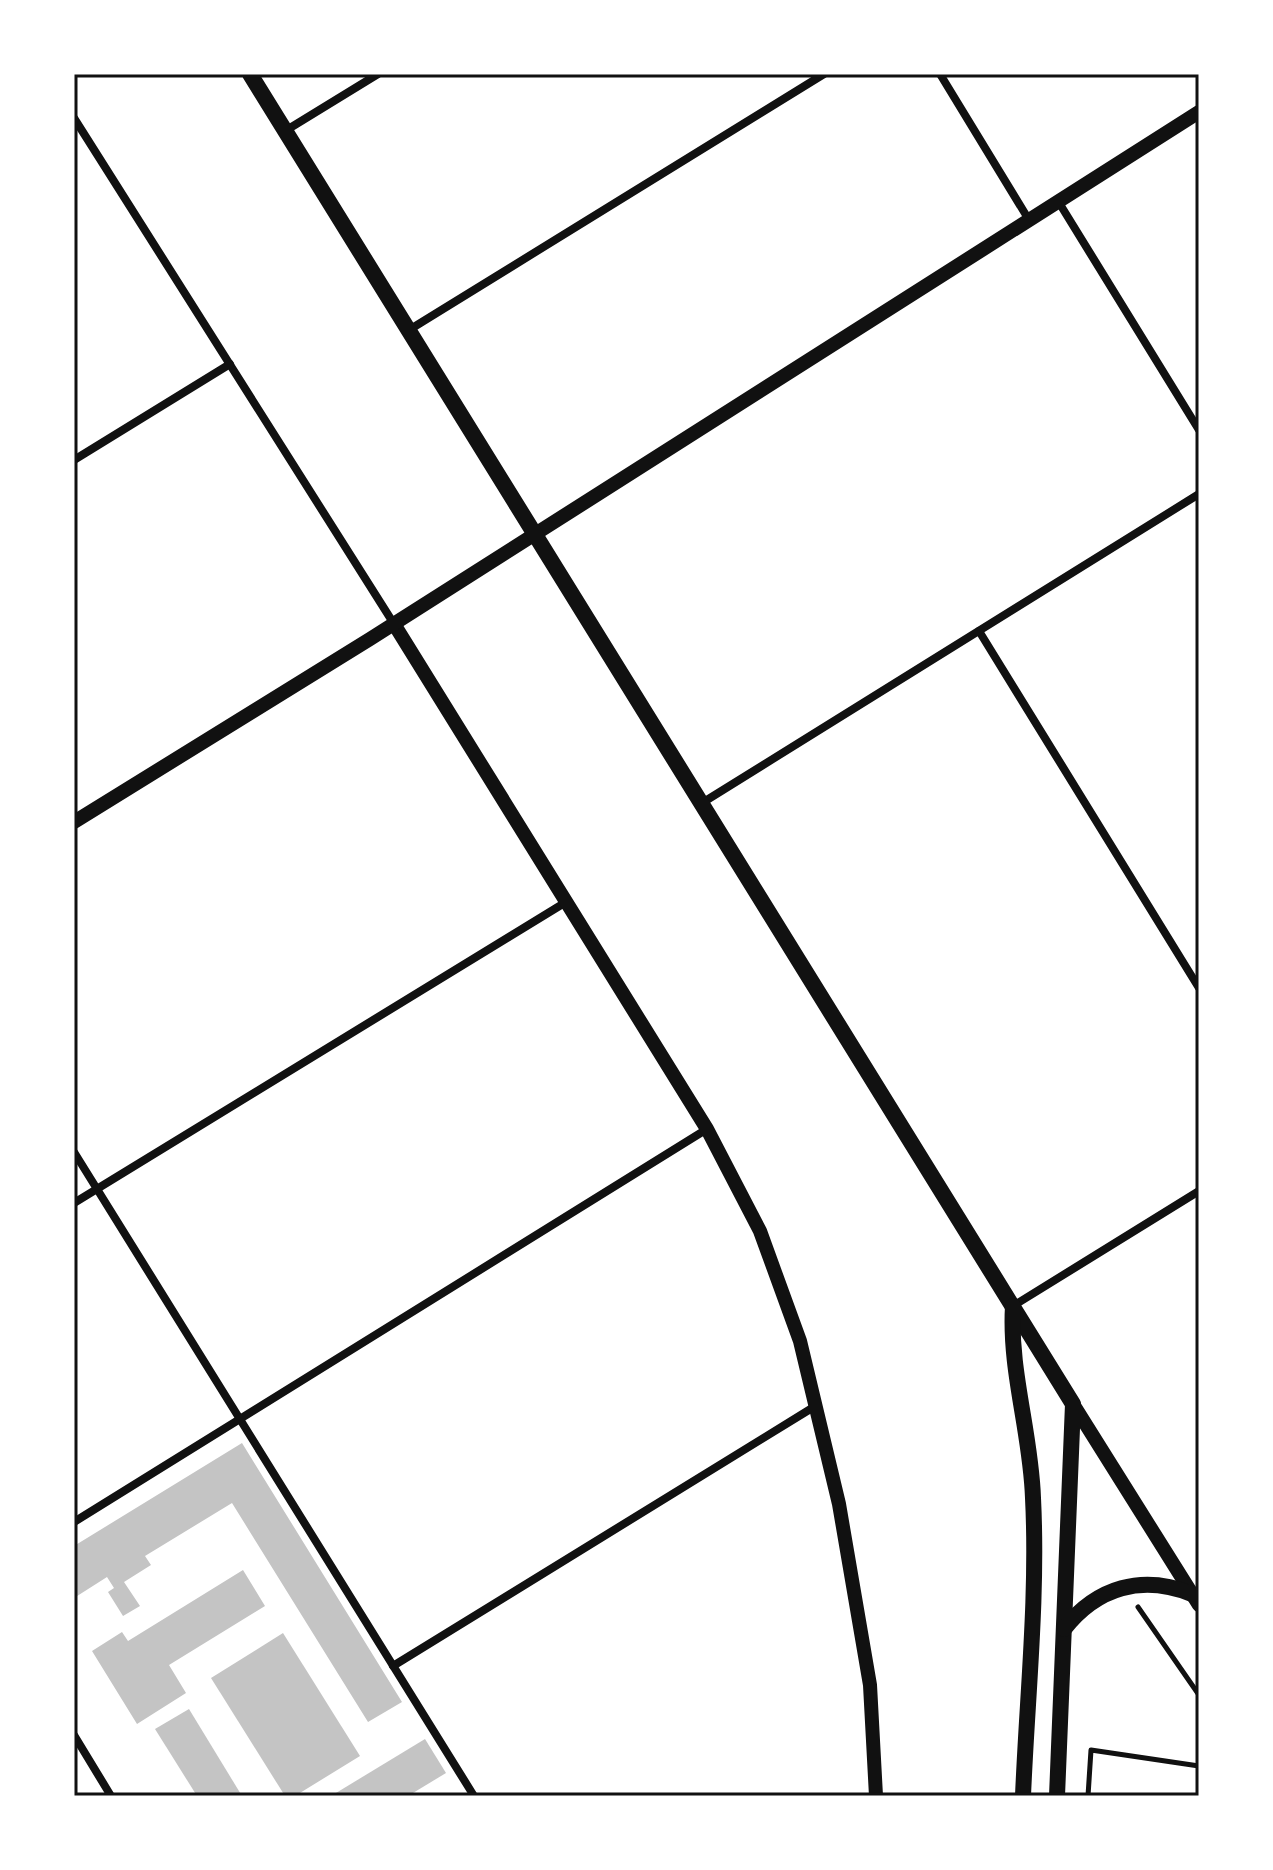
<svg xmlns="http://www.w3.org/2000/svg" width="1273" height="1870" viewBox="0 0 1273 1870" font-family="Cabin,sans-serif">
  <style>
    .building { fill: #c4c4c4 }
    .lines { fill: none; stroke-linecap: round; stroke-linejoin: round }
    .path { stroke: #111; stroke-width: 5 }
    .minor { stroke: #111; stroke-width: 8 }
    .tertiary { stroke: #111; stroke-width: 14 }
    .secondary { stroke: #111; stroke-width: 16 }
    .neatline { fill: none; stroke: #111; stroke-width: 3 }
  </style>
  <rect width="100%" height="100%" fill="#fff"/>
  <g class="building">
    <polygon points="242,1443 402,1702 368,1722 232,1503 145,1556 151,1565 124,1582 140,1606 123,1616 108,1592 114,1588 107,1577 74,1598 74,1546"/>
    <polygon points="243,1570 265,1606 169,1665 186,1693 137,1724 92,1651 122,1632 128,1641"/>
    <polygon points="283,1633 360,1756 295,1796 285,1796 211,1678"/>
    <polygon points="189,1709 242,1796 197,1796 155,1729"/>
    <polygon points="425,1739 446,1773 408,1796 331,1796"/>
  </g>
  <g class="lines">
    <g class="path">
      <polyline points="1138,1607 1199,1695"/>
      <polyline points="1088,1796 1091,1750 1199,1766"/>
    </g>
    <g class="minor">
      <polyline points="940,74 1029,220"/>
      <polyline points="74,118 394,624"/>
      <polyline points="285,131 378,74"/>
      <polyline points="1058,201 1199,430"/>
      <polyline points="409,330 824,74"/>
      <polyline points="74,460 230,364"/>
      <polyline points="979,631 1199,988"/>
      <polyline points="702,803 1199,494"/>
      <polyline points="74,1152 474,1796"/>
      <polyline points="74,1203 566,902"/>
      <polyline points="1013,1306 1199,1191"/>
      <polyline points="74,1522 707,1129"/>
      <polyline points="393,1666 817,1405"/>
      <polyline points="74,1735 111,1796"/>
    </g>
    <g class="tertiary">
      <polyline points="394,624 707,1129 760,1231 800,1341 839,1504 870,1685 876,1796"/>
      <polyline points="74,822 370,639 1199,112"/>
      <polyline points="1073,1404 1199,1605"/>
    </g>
    <g class="secondary">
      <polyline points="250,74 1073,1404 1057,1796"/>
      <path d="M1013,1306c-4,65 18,127 20,192 5,99 -6,200 -10,298"/>
      <path d="M1064,1629c33,-42 78,-55 128,-35"/>
    </g>
  </g>
  <rect width="1273" height="1870" fill="none" stroke="#ffffff" stroke-width="152"/>
  <rect x="76" y="76" width="1121" height="1718" class="neatline"/>
</svg>
